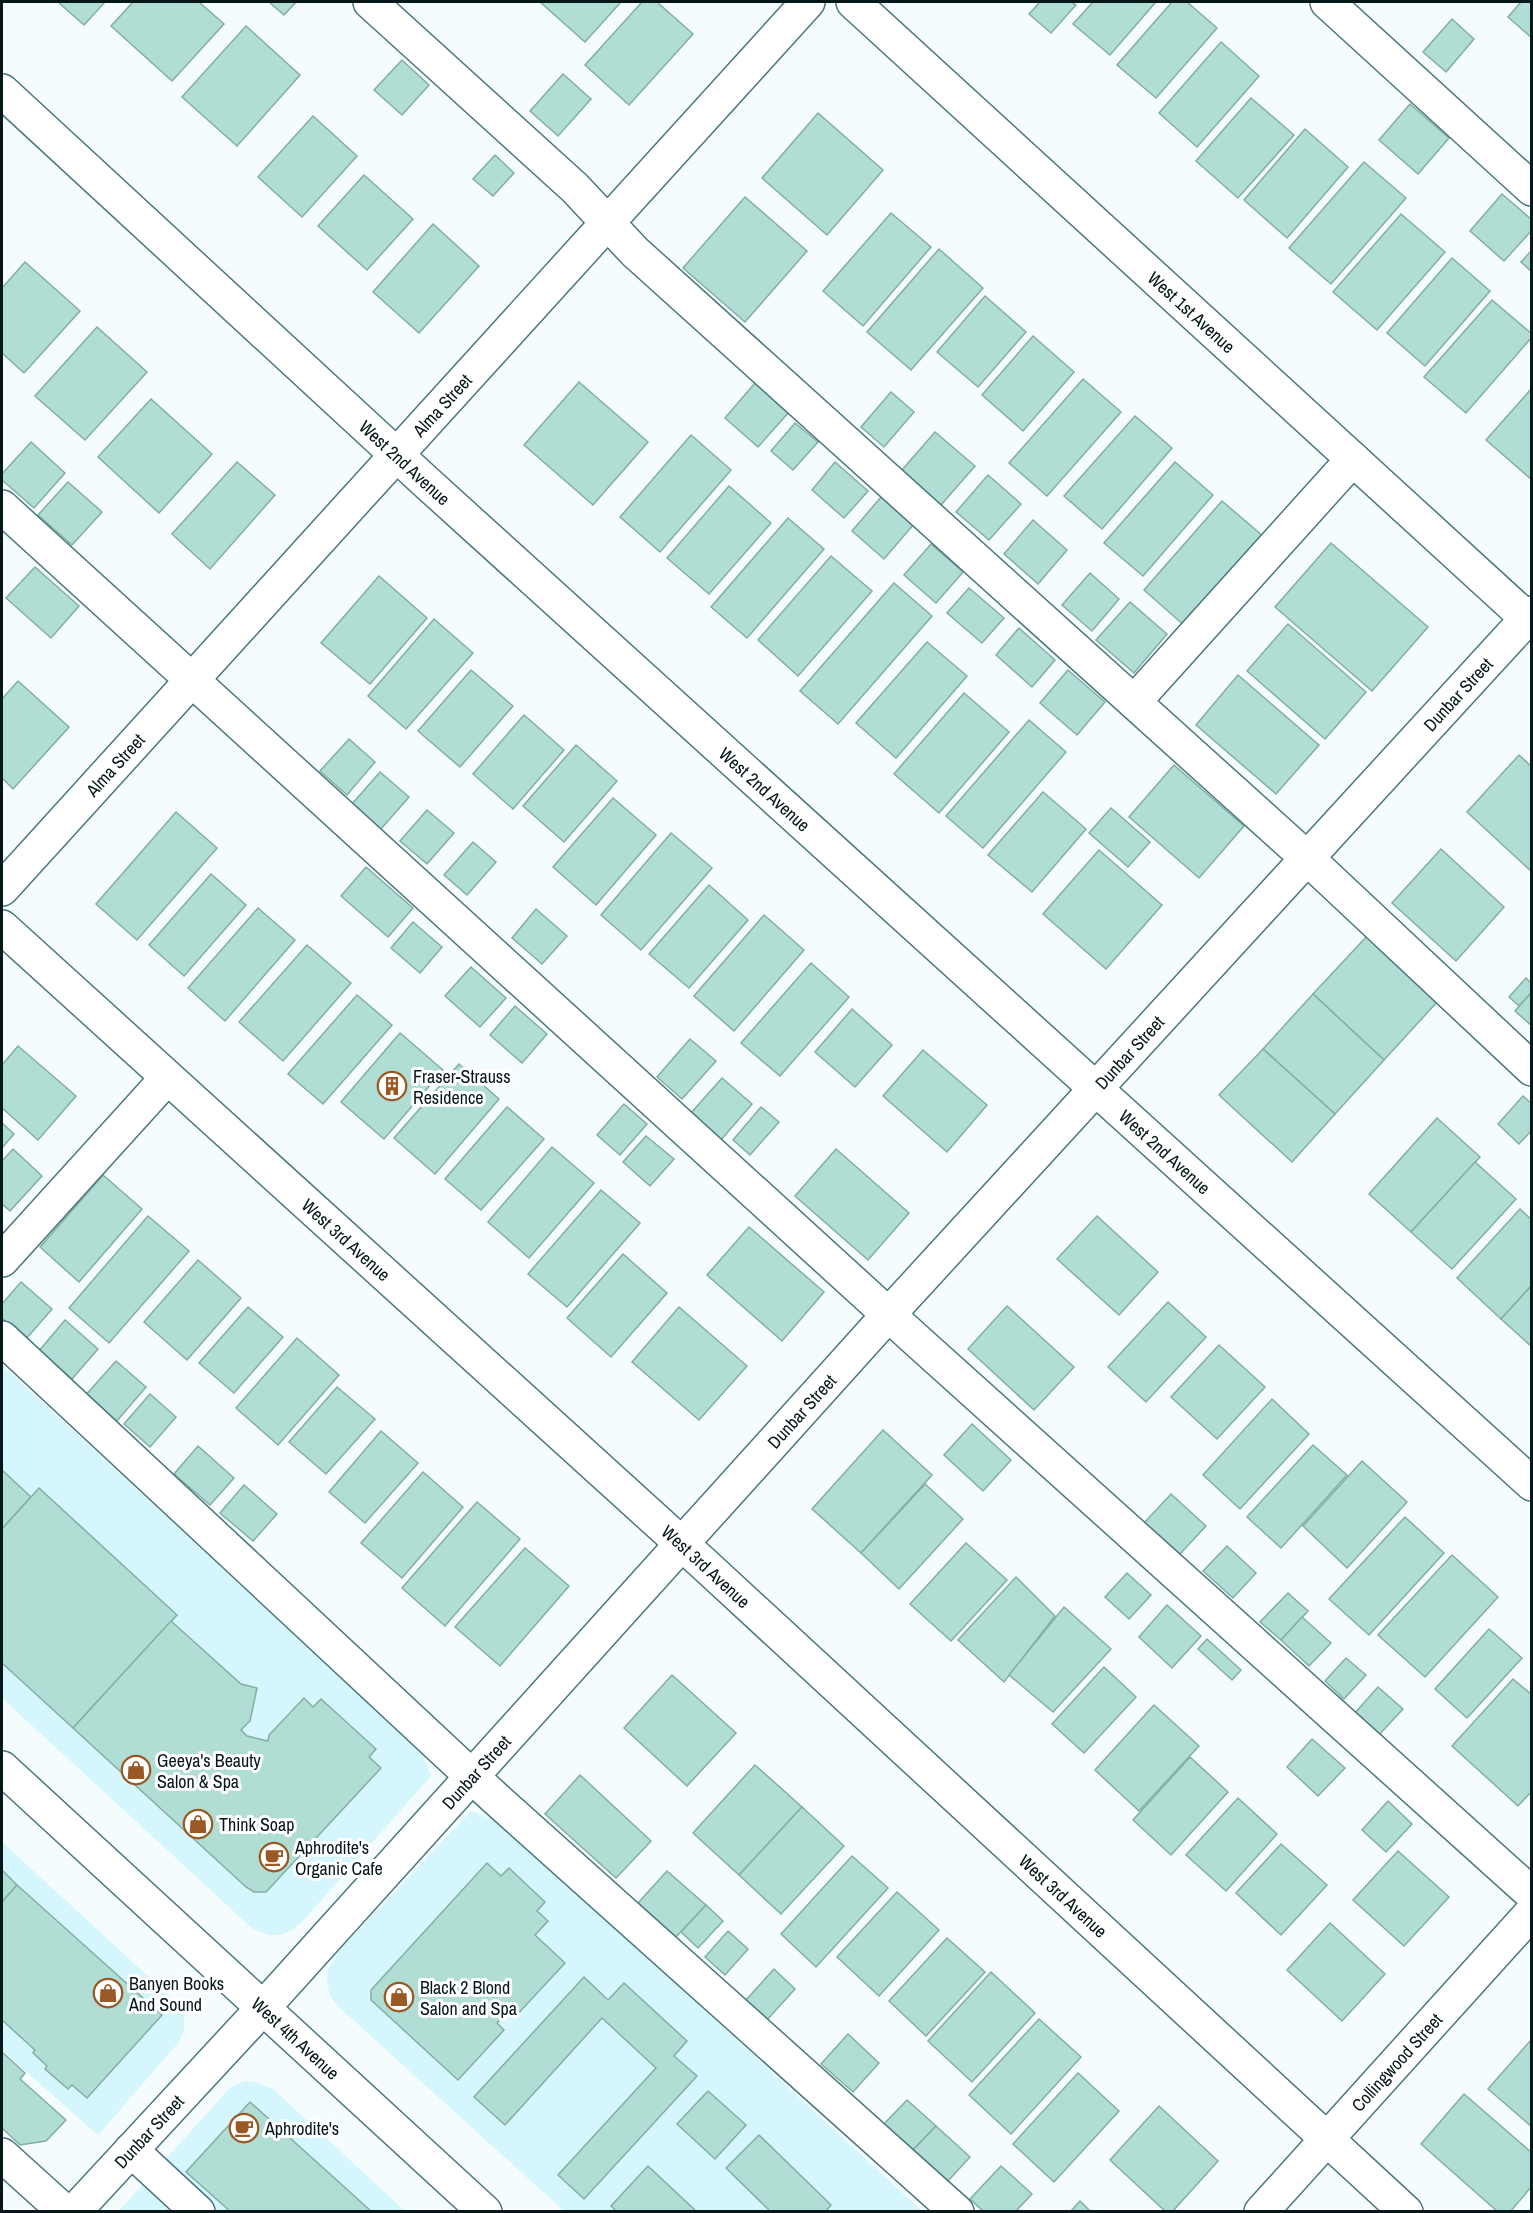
<svg xmlns="http://www.w3.org/2000/svg" width="1533" height="2213" viewBox="0 0 1533 2213" font-family="'Archivo Narrow',sans-serif">
  <style>
    .built { fill: #d5f6fc }
    .building { fill: #b1ded4; stroke: #82aea4; stroke-width: 1.5 }
    .lines { fill: none; stroke-linecap: round; stroke-linejoin: round }
    .minor-casing { stroke: #4c767f; stroke-width: 36 }
    .major-casing { stroke: #4c767f; stroke-width: 36 }
    .minor { stroke: #fff; stroke-width: 33 }
    .major { stroke: #fff; stroke-width: 33 }
    .labels { text-anchor: middle; dominant-baseline: central; stroke-width: 6; stroke-linejoin: round; paint-order: stroke }
    .street-label { font-size: 18px; fill: #06171a; stroke: #fff }
    .poi-label { font-size: 18px; fill: #06171a; stroke: #fff; text-anchor: start }
  </style>
  <rect width="100%" height="100%" fill="#f4fcfe"/>
  <g class="built">
    <polygon points="2,1365 422,1753 431,1776 302,1922 288,1932 279,1935 269,1935 253,1929 2,1698"/>
    <polygon points="471,1811 502,1823 922,2211 564,2211 341,2009 332,1999 329,1992 327,1979 328,1969 339,1951"/>
    <polygon points="2,1842 175,2001 184,2012 184,2030 179,2042 98,2135 2,2050"/>
    <polygon points="244,2081 256,2082 273,2089 405,2211 118,2212 230,2088"/>
  </g>
  <g class="building">
    <polygon points="58,2 105,2 84,25"/>
    <polygon points="133,2 199,2 224,24 172,81 111,26"/>
    <polygon points="269,2 296,2 284,15"/>
    <polygon points="540,2 621,2 585,42"/>
    <polygon points="642,2 657,2 693,34 629,105 585,65"/>
    <polygon points="1040,2 1071,2 1076,5 1051,33 1029,14"/>
    <polygon points="1093,2 1154,2 1155,3 1110,55 1073,24"/>
    <polygon points="1172,2 1187,2 1217,28 1156,98 1117,65"/>
    <polygon points="1521,2 1532,2 1532,38 1508,17"/>
    <polygon points="1452,19 1474,39 1446,72 1423,52"/>
    <polygon points="246,26 300,75 237,146 182,97"/>
    <polygon points="1221,42 1259,76 1197,147 1159,113"/>
    <polygon points="402,60 429,85 402,115 374,90"/>
    <polygon points="563,74 591,99 558,136 530,111"/>
    <polygon points="1251,98 1294,135 1238,198 1196,161"/>
    <polygon points="1410,104 1449,138 1418,174 1379,140"/>
    <polygon points="818,113 883,170 827,235 762,178"/>
    <polygon points="313,116 357,156 302,217 258,177"/>
    <polygon points="1305,129 1348,167 1287,238 1244,200"/>
    <polygon points="495,155 514,173 493,196 473,179"/>
    <polygon points="1364,162 1406,198 1331,284 1289,248"/>
    <polygon points="364,175 413,219 367,270 318,226"/>
    <polygon points="1502,194 1532,220 1532,230 1504,261 1470,231"/>
    <polygon points="745,197 807,251 745,322 683,268"/>
    <polygon points="891,213 931,247 863,326 823,291"/>
    <polygon points="1401,214 1445,252 1377,330 1333,292"/>
    <polygon points="433,224 479,266 419,333 373,292"/>
    <polygon points="939,249 983,288 911,370 867,332"/>
    <polygon points="1532,250 1532,272 1521,262"/>
    <polygon points="1452,258 1490,291 1425,366 1387,333"/>
    <polygon points="25,262 80,311 24,373 2,353 2,288"/>
    <polygon points="985,296 1026,332 978,387 937,352"/>
    <polygon points="1492,300 1532,334 1532,337 1466,413 1424,377"/>
    <polygon points="97,327 147,372 85,440 35,396"/>
    <polygon points="1033,336 1074,372 1023,431 982,395"/>
    <polygon points="1083,379 1121,412 1047,496 1009,463"/>
    <polygon points="579,382 648,442 593,505 524,445"/>
    <polygon points="755,383 789,412 758,447 725,418"/>
    <polygon points="1532,388 1532,480 1486,440"/>
    <polygon points="891,392 914,412 884,447 861,427"/>
    <polygon points="151,399 212,454 159,513 98,457"/>
    <polygon points="1135,416 1172,448 1102,529 1064,496"/>
    <polygon points="795,423 818,442 793,470 771,451"/>
    <polygon points="935,432 975,466 941,505 902,470"/>
    <polygon points="691,435 731,470 660,552 620,517"/>
    <polygon points="31,442 65,473 34,508 2,480 2,474"/>
    <polygon points="237,462 275,495 210,569 172,534"/>
    <polygon points="835,462 868,491 844,518 812,490"/>
    <polygon points="1175,462 1213,495 1143,576 1104,543"/>
    <polygon points="988,475 1021,504 989,540 956,512"/>
    <polygon points="68,482 102,512 72,545 38,515"/>
    <polygon points="729,486 771,523 709,594 667,558"/>
    <polygon points="882,496 914,524 884,559 852,531"/>
    <polygon points="1222,501 1264,537 1186,627 1144,590"/>
    <polygon points="788,518 824,549 747,638 711,607"/>
    <polygon points="1033,520 1067,550 1038,584 1004,554"/>
    <polygon points="1331,543 1428,627 1372,691 1275,607"/>
    <polygon points="931,544 963,572 936,603 904,575"/>
    <polygon points="831,556 872,591 798,676 758,640"/>
    <polygon points="35,567 79,606 51,638 6,598"/>
    <polygon points="1090,573 1119,599 1092,631 1062,605"/>
    <polygon points="379,576 427,618 370,684 321,643"/>
    <polygon points="894,583 932,616 838,724 800,691"/>
    <polygon points="969,588 1004,618 982,643 947,613"/>
    <polygon points="1130,602 1167,634 1134,673 1096,640"/>
    <polygon points="434,619 473,653 406,729 368,696"/>
    <polygon points="1288,624 1366,692 1325,739 1247,671"/>
    <polygon points="1019,628 1055,660 1032,687 996,655"/>
    <polygon points="927,642 967,676 896,758 856,723"/>
    <polygon points="471,670 513,706 460,767 418,731"/>
    <polygon points="1068,670 1105,702 1077,735 1040,703"/>
    <polygon points="1238,675 1319,745 1276,794 1196,725"/>
    <polygon points="18,681 69,727 13,789 2,778 2,699"/>
    <polygon points="964,693 1009,732 939,813 894,774"/>
    <polygon points="524,715 564,750 513,809 473,774"/>
    <polygon points="1029,720 1066,752 983,848 946,816"/>
    <polygon points="349,739 375,762 347,795 320,771"/>
    <polygon points="576,745 617,781 564,842 523,806"/>
    <polygon points="1519,755 1532,767 1532,872 1467,812"/>
    <polygon points="1174,765 1244,826 1199,878 1129,817"/>
    <polygon points="380,772 409,797 381,829 352,804"/>
    <polygon points="1043,792 1086,829 1032,892 988,855"/>
    <polygon points="613,798 656,835 596,905 553,867"/>
    <polygon points="1111,808 1150,842 1128,867 1089,833"/>
    <polygon points="427,810 454,833 427,864 400,841"/>
    <polygon points="176,812 217,848 137,940 96,904"/>
    <polygon points="671,833 712,868 641,950 601,915"/>
    <polygon points="473,842 496,862 467,895 444,875"/>
    <polygon points="1441,849 1504,907 1456,961 1392,903"/>
    <polygon points="1099,850 1162,905 1106,969 1043,914"/>
    <polygon points="366,867 413,908 388,937 341,896"/>
    <polygon points="211,874 246,905 184,976 149,945"/>
    <polygon points="709,885 748,920 689,988 649,954"/>
    <polygon points="258,908 295,940 225,1021 188,988"/>
    <polygon points="536,909 567,936 542,964 512,938"/>
    <polygon points="764,915 804,950 734,1031 694,996"/>
    <polygon points="413,922 442,947 420,973 391,948"/>
    <polygon points="1367,936 1438,1001 1384,1060 1313,994"/>
    <polygon points="307,945 351,983 283,1061 239,1022"/>
    <polygon points="811,963 849,997 780,1076 741,1043"/>
    <polygon points="471,967 506,998 480,1027 445,996"/>
    <polygon points="1526,978 1532,984 1532,992 1519,1006 1509,997"/>
    <polygon points="1532,992 1532,1026 1515,1011"/>
    <polygon points="1313,994 1384,1060 1335,1114 1263,1049"/>
    <polygon points="357,995 392,1025 323,1104 288,1074"/>
    <polygon points="515,1006 547,1034 522,1063 490,1035"/>
    <polygon points="852,1009 892,1045 855,1087 815,1052"/>
    <polygon points="400,1033 443,1070 384,1139 341,1102"/>
    <polygon points="690,1039 716,1061 682,1099 657,1077"/>
    <polygon points="18,1046 76,1096 38,1140 2,1108 2,1065"/>
    <polygon points="1263,1049 1335,1114 1292,1162 1219,1095"/>
    <polygon points="923,1050 987,1105 947,1152 883,1096"/>
    <polygon points="459,1064 499,1099 435,1174 394,1138"/>
    <polygon points="722,1078 752,1104 721,1140 691,1113"/>
    <polygon points="1523,1096 1532,1104 1532,1130 1519,1144 1498,1124"/>
    <polygon points="624,1104 647,1124 620,1155 597,1135"/>
    <polygon points="507,1107 544,1139 481,1210 445,1179"/>
    <polygon points="761,1107 779,1122 750,1155 733,1140"/>
    <polygon points="1437,1118 1480,1157 1411,1232 1369,1194"/>
    <polygon points="2,1123 14,1134 2,1148"/>
    <polygon points="646,1136 674,1159 650,1186 623,1162"/>
    <polygon points="552,1147 594,1183 529,1258 488,1222"/>
    <polygon points="13,1149 42,1176 10,1211 2,1204 2,1161"/>
    <polygon points="836,1149 909,1213 868,1260 795,1196"/>
    <polygon points="1475,1162 1516,1199 1452,1269 1411,1232"/>
    <polygon points="103,1175 142,1209 79,1282 40,1247"/>
    <polygon points="601,1190 640,1223 567,1307 528,1274"/>
    <polygon points="1520,1209 1532,1220 1532,1285 1501,1319 1457,1278"/>
    <polygon points="148,1216 189,1251 109,1343 69,1308"/>
    <polygon points="1097,1216 1158,1272 1119,1315 1057,1259"/>
    <polygon points="749,1227 824,1292 782,1341 707,1275"/>
    <polygon points="623,1254 667,1293 611,1357 567,1318"/>
    <polygon points="198,1260 241,1298 187,1360 144,1322"/>
    <polygon points="21,1282 52,1309 26,1339 2,1318 2,1304"/>
    <polygon points="1532,1285 1532,1347 1501,1319"/>
    <polygon points="1168,1302 1206,1337 1146,1402 1108,1367"/>
    <polygon points="1007,1306 1074,1367 1034,1410 968,1349"/>
    <polygon points="248,1307 283,1337 234,1393 199,1363"/>
    <polygon points="679,1307 747,1366 699,1420 632,1362"/>
    <polygon points="65,1320 98,1349 72,1379 39,1351"/>
    <polygon points="297,1338 339,1375 278,1445 236,1408"/>
    <polygon points="1219,1345 1265,1387 1217,1439 1171,1397"/>
    <polygon points="116,1361 146,1387 116,1422 85,1396"/>
    <polygon points="337,1387 375,1419 326,1474 289,1442"/>
    <polygon points="150,1394 176,1417 150,1447 124,1424"/>
    <polygon points="1272,1399 1309,1434 1240,1509 1203,1475"/>
    <polygon points="972,1424 1011,1460 983,1491 944,1455"/>
    <polygon points="883,1430 932,1475 861,1553 812,1509"/>
    <polygon points="381,1431 418,1463 365,1523 329,1492"/>
    <polygon points="1313,1445 1347,1475 1281,1548 1247,1517"/>
    <polygon points="198,1446 234,1478 210,1505 174,1474"/>
    <polygon points="1362,1461 1407,1502 1347,1568 1303,1526"/>
    <polygon points="2,1470 31,1497 2,1529"/>
    <polygon points="423,1472 463,1507 402,1578 361,1543"/>
    <polygon points="925,1484 963,1519 899,1589 861,1553"/>
    <polygon points="244,1485 277,1514 253,1541 220,1513"/>
    <polygon points="39,1488 177,1615 73,1728 2,1663 2,1529"/>
    <polygon points="1171,1494 1206,1526 1179,1555 1144,1523"/>
    <polygon points="477,1502 520,1539 445,1626 402,1588"/>
    <polygon points="1405,1517 1444,1553 1369,1635 1329,1599"/>
    <polygon points="966,1543 1007,1580 951,1641 910,1604"/>
    <polygon points="1227,1546 1256,1573 1233,1598 1203,1571"/>
    <polygon points="525,1548 569,1586 500,1666 455,1627"/>
    <polygon points="1452,1555 1498,1597 1425,1677 1378,1635"/>
    <polygon points="1127,1573 1151,1595 1129,1619 1105,1597"/>
    <polygon points="1016,1577 1055,1616 1004,1682 958,1640"/>
    <polygon points="1288,1593 1308,1611 1281,1640 1260,1622"/>
    <polygon points="1167,1605 1201,1636 1172,1668 1139,1637"/>
    <polygon points="1064,1607 1111,1649 1053,1712 1009,1675"/>
    <polygon points="1302,1617 1331,1643 1309,1666 1281,1640"/>
    <polygon points="171,1621 241,1684 257,1688 250,1721 241,1730 247,1736 268,1741 269,1735 304,1698 313,1707 321,1699 376,1749 369,1757 381,1768 266,1892 254,1892 246,1887 73,1728"/>
    <polygon points="1489,1629 1522,1658 1467,1718 1435,1689"/>
    <polygon points="1207,1639 1241,1670 1232,1680 1198,1649"/>
    <polygon points="1346,1658 1366,1675 1344,1699 1325,1681"/>
    <polygon points="1104,1667 1136,1697 1084,1753 1052,1724"/>
    <polygon points="672,1675 736,1733 687,1786 624,1728"/>
    <polygon points="1513,1679 1532,1695 1532,1791 1518,1806 1452,1746"/>
    <polygon points="1378,1687 1403,1709 1378,1736 1354,1714"/>
    <polygon points="1154,1705 1199,1746 1139,1811 1095,1770"/>
    <polygon points="1312,1739 1345,1768 1318,1796 1287,1767"/>
    <polygon points="1190,1757 1228,1792 1171,1855 1133,1820"/>
    <polygon points="755,1765 802,1807 739,1875 693,1833"/>
    <polygon points="580,1775 651,1841 616,1878 545,1814"/>
    <polygon points="1238,1798 1277,1834 1226,1891 1186,1855"/>
    <polygon points="1388,1801 1412,1824 1386,1852 1362,1830"/>
    <polygon points="802,1807 844,1846 781,1914 739,1875"/>
    <polygon points="1281,1844 1327,1885 1281,1935 1236,1893"/>
    <polygon points="1398,1851 1449,1897 1404,1946 1353,1900"/>
    <polygon points="852,1856 888,1888 816,1967 781,1934"/>
    <polygon points="487,1863 501,1876 509,1868 545,1902 537,1911 548,1921 535,1935 565,1963 515,2017 509,2011 497,2023 504,2030 458,2080 371,2000 371,1990"/>
    <polygon points="2,1870 17,1885 2,1902"/>
    <polygon points="667,1871 706,1905 676,1937 638,1903"/>
    <polygon points="17,1885 162,2015 87,2098 72,2085 68,2089 45,2069 47,2066 33,2053 35,2050 2,2020 2,1902"/>
    <polygon points="897,1892 939,1930 879,1996 837,1957"/>
    <polygon points="706,1905 723,1921 698,1948 681,1932"/>
    <polygon points="1330,1923 1385,1974 1342,2021 1287,1970"/>
    <polygon points="728,1931 748,1949 725,1975 705,1957"/>
    <polygon points="947,1938 985,1972 926,2036 889,2001"/>
    <polygon points="774,1969 795,1989 766,2021 745,2001"/>
    <polygon points="991,1972 1035,2013 972,2082 928,2041"/>
    <polygon points="584,1977 608,2000 624,1983 687,2041 674,2056 697,2076 584,2199 558,2175 656,2068 602,2018 505,2125 474,2097"/>
    <polygon points="1039,2019 1081,2057 1011,2134 969,2095"/>
    <polygon points="848,2034 879,2063 853,2092 821,2064"/>
    <polygon points="1531,2040 1532,2041 1532,2127 1488,2089"/>
    <polygon points="2,2052 25,2073 20,2079 66,2120 46,2141 20,2145 2,2128"/>
    <polygon points="1078,2073 1119,2111 1054,2182 1013,2144"/>
    <polygon points="708,2091 746,2125 715,2159 677,2124"/>
    <polygon points="1464,2094 1532,2153 1532,2186 1510,2212 1498,2212 1421,2144"/>
    <polygon points="907,2100 936,2126 913,2150 884,2124"/>
    <polygon points="250,2102 372,2212 231,2212 186,2172"/>
    <polygon points="1159,2106 1218,2161 1172,2212 1166,2212 1110,2160"/>
    <polygon points="936,2126 970,2157 948,2181 913,2150"/>
    <polygon points="759,2135 831,2205 825,2212 771,2212 726,2168"/>
    <polygon points="648,2166 697,2212 617,2212 611,2206"/>
    <polygon points="1001,2166 1032,2194 1015,2212 984,2212 970,2199"/>
    <polygon points="1080,2201 1091,2212 1070,2212"/>
  </g>
  <g class="lines">
    <g class="minor-casing">
      <g id="minor">
        <polyline points="370,2 575,188 635,252 1308,859 1532,1069"/>
        <path id="s1" d="M853,2l679,621"/>
        <polyline points="1327,2 1532,189"/>
        <path id="s2" d="M2,91l424,391 1106,1002"/>
        <polyline points="2,507 913,1337 1532,1894"/>
        <polyline points="1134,702 1353,459"/>
        <path id="s3" d="M2,889l806,-887"/>
        <path id="s4" d="M2,927l702,637 702,648"/>
        <polyline points="2,1260 167,1078"/>
        <polyline points="2,1338 494,1797 957,2212"/>
        <polyline points="131,2150 198,2212"/>
        <polyline points="2,2155 65,2212"/>
        <path id="s5" d="M74,2212l188,-203 627,-695 643,-701"/>
        <path id="s6" d="M1261,2212l271,-300"/>
      </g>
    </g>
    <g class="major-casing">
      <g id="major">
        <path id="s7" d="M2,1768l483,444"/>
      </g>
    </g>
    <use href="#minor" class="minor"/>
    <use href="#major" class="major"/>
  </g>
  <defs>
    <g id="building-ring" transform="scale(1.5)"><circle r="9.5" fill="#fff" stroke="#995824" stroke-width="1.5"/><path d="M-4-6H4V6H1V3H-1V6H-4ZM-2.5-4.3h1.7v1.8h-1.7ZM.8-4.3h1.7v1.8H.8ZM-2.5-1h1.7V.8h-1.7ZM.8-1h1.7V.8H.8Z" fill="#995824"/></g>
    <g id="shop-ring" transform="scale(1.5)"><circle r="9.5" fill="#fff" stroke="#995824" stroke-width="1.5"/><path d="M-5-2.5h2.3a2.7 3.5 0 0 1 5.4 0H5L5.5 6h-11ZM-1.5-2.5h3a1.5 2.3 0 0 0-3 0Z" fill="#995824"/></g>
    <g id="cafe-ring" transform="scale(1.5)"><circle r="9.5" fill="#fff" stroke="#995824" stroke-width="1.5"/><path d="M-5.5-4.5H6V0H3Q3 3.5 0 3.5H-2.5Q-5.5 3.5-5.5 0ZM3-3.2v2h1.7v-2ZM-6 4.5H4V6H-6Z" fill="#995824"/></g>
  </defs>
  <g fill-rule="evenodd">
    <use href="#building-ring" x="392" y="1086"/>
    <use href="#shop-ring" x="136" y="1770"/>
    <use href="#shop-ring" x="198" y="1824"/>
    <use href="#cafe-ring" x="274" y="1857"/>
    <use href="#shop-ring" x="108" y="1993"/>
    <use href="#shop-ring" x="399" y="1997"/>
    <use href="#cafe-ring" x="244" y="2128"/>
  </g>
  <g class="labels">
    <g class="street-label">
      <text stroke="none"><textPath href="#s1" startOffset="459">West 1st Avenue</textPath></text>
      <text stroke="none"><textPath href="#s3" startOffset="654">Alma Street</textPath></text>
      <text stroke="none"><textPath href="#s2" startOffset="548">West 2nd Avenue</textPath></text>
      <text stroke="none"><textPath href="#s5" startOffset="2054">Dunbar Street</textPath></text>
      <text stroke="none"><textPath href="#s3" startOffset="168">Alma Street</textPath></text>
      <text stroke="none"><textPath href="#s2" startOffset="1034">West 2nd Avenue</textPath></text>
      <text stroke="none"><textPath href="#s5" startOffset="1568">Dunbar Street</textPath></text>
      <text stroke="none"><textPath href="#s2" startOffset="1574">West 2nd Avenue</textPath></text>
      <text stroke="none"><textPath href="#s4" startOffset="465">West 3rd Avenue</textPath></text>
      <text stroke="none"><textPath href="#s5" startOffset="1082">Dunbar Street</textPath></text>
      <text stroke="none"><textPath href="#s4" startOffset="951">West 3rd Avenue</textPath></text>
      <text stroke="none"><textPath href="#s5" startOffset="596">Dunbar Street</textPath></text>
      <text stroke="none"><textPath href="#s4" startOffset="1437">West 3rd Avenue</textPath></text>
      <text stroke="none"><textPath href="#s7" startOffset="399">West 4th Avenue</textPath></text>
      <text stroke="none"><textPath href="#s6" startOffset="202">Collingwood Street</textPath></text>
      <text stroke="none"><textPath href="#s5" startOffset="110">Dunbar Street</textPath></text>
    </g>
    <g class="poi-label">
      <text x="413" y="1076">Fraser-Strauss<tspan x="413" dy="21">Residence</tspan></text>
      <text x="157" y="1760">Geeya's Beauty<tspan x="157" dy="21">Salon &amp; Spa</tspan></text>
      <text x="219" y="1824">Think Soap</text>
      <text x="295" y="1847">Aphrodite's<tspan x="295" dy="21">Organic Cafe</tspan></text>
      <text x="129" y="1983">Banyen Books<tspan x="129" dy="21">And Sound</tspan></text>
      <text x="420" y="1987">Black 2 Blond<tspan x="420" dy="21">Salon and Spa</tspan></text>
      <text x="265" y="2128">Aphrodite's</text>
    </g>
  </g>
  <rect width="1533" height="2213" fill="none" stroke="#06171a" stroke-width="6"/>
</svg>
